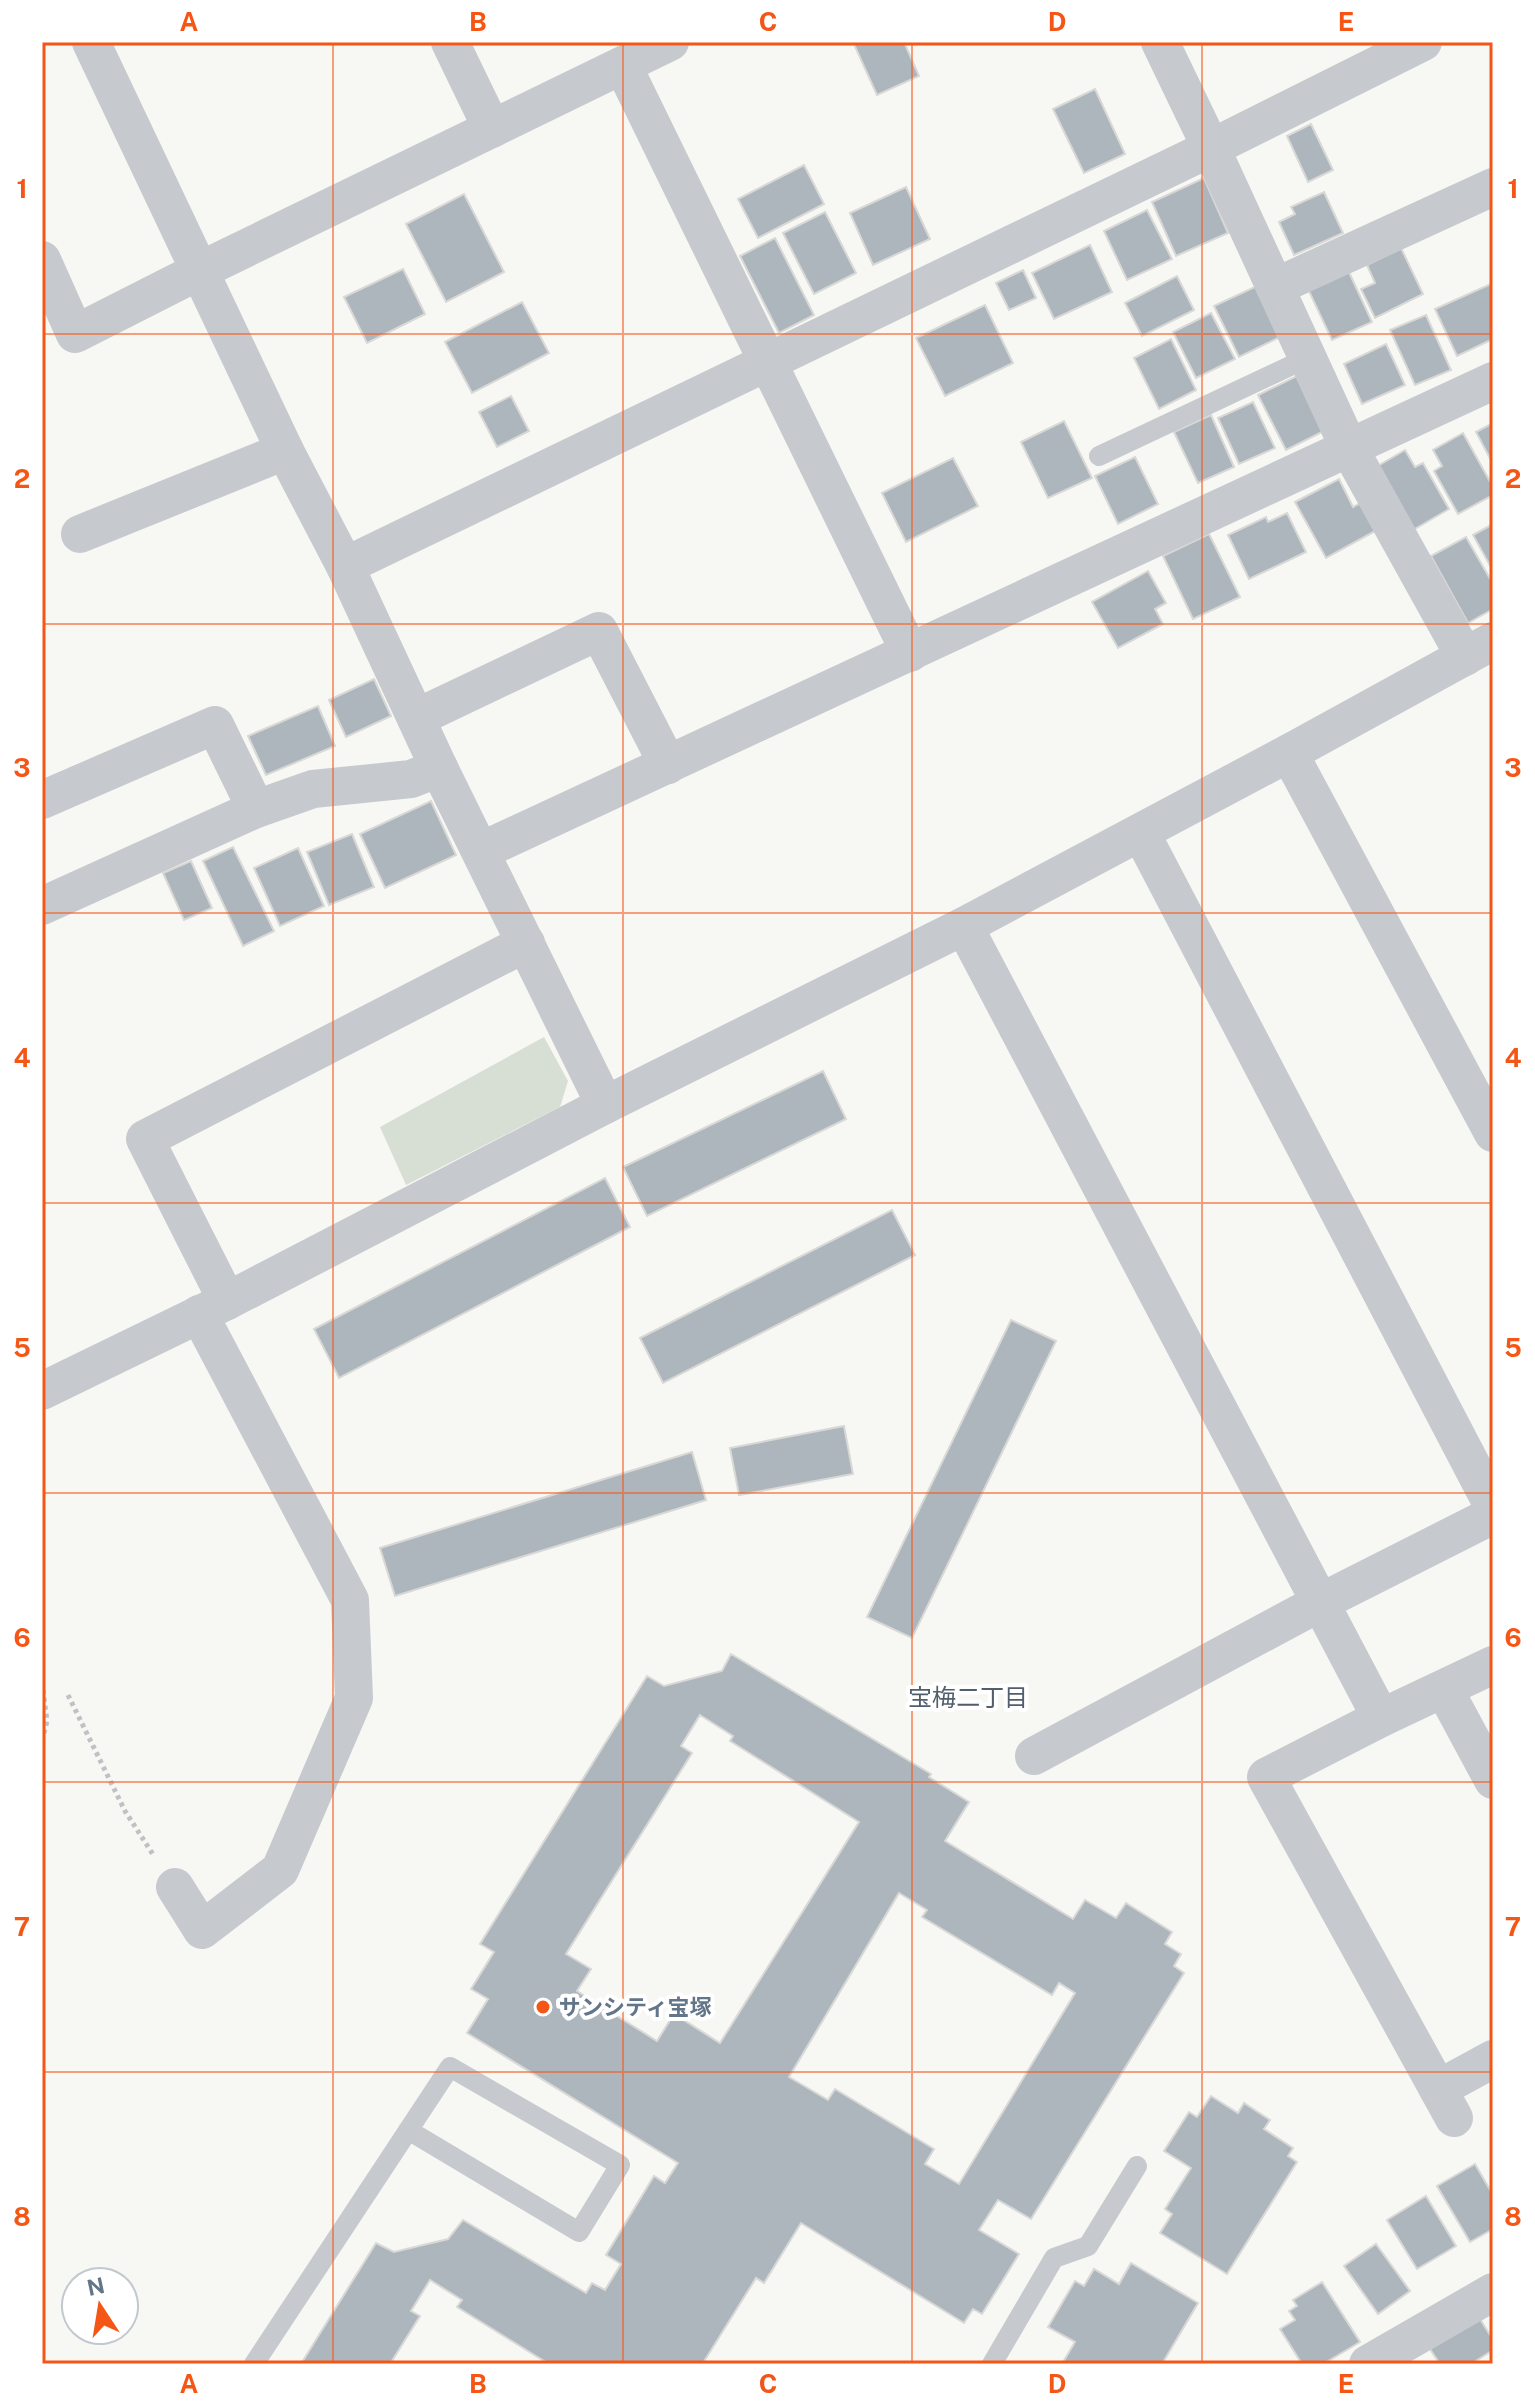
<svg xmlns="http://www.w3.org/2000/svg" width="1535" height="2406" viewBox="0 0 1535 2406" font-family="'Public Sans','Noto Sans JP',sans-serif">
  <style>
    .green { fill: #d7dfd4 }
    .building { fill: #aeb6bd; stroke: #d8d8d6; stroke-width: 2; fill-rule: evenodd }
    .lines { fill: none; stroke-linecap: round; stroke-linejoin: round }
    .path { stroke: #bfc2c4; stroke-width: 5; stroke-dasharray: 4 4; stroke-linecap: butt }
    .service { stroke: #c6cace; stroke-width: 20 }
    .minor { stroke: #c6cace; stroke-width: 38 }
    .grid { fill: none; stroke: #f65615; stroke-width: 2; stroke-opacity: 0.55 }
    .poi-dot { fill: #f65615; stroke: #fff; stroke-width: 3 }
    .labels { text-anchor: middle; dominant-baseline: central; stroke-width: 8; stroke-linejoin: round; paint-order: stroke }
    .poi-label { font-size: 22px; font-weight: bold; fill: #637588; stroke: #fff; text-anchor: start }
    .neighbourhood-label { font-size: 24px; fill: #515f6c; stroke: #fff }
    .neatline { fill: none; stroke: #f65615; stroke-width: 3 }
    .grid-label { font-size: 26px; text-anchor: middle; font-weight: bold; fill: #f65615 }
  </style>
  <rect width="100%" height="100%" fill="#f7f7f3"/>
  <polygon class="green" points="544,1037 568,1081 560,1107 406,1185 380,1127"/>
  <g class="building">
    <polygon points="853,42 904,42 919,76 877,95"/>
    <polygon points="1095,89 1125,154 1084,173 1053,109"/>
    <polygon points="1311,124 1333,170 1308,182 1287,136"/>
    <polygon points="804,165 824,204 758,238 738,199"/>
    <polygon points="1204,178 1228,233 1176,256 1152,202"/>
    <polygon points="906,187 930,239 873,265 850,213"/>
    <polygon points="1324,192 1343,233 1294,255 1279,222 1295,214 1291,207"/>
    <polygon points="464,194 504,272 446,302 406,224"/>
    <polygon points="1147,210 1172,259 1127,280 1104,231"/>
    <polygon points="825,212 856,273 814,294 783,233"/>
    <polygon points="775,238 814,315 779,333 740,256"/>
    <polygon points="1090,245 1112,292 1054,319 1032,273"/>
    <polygon points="1401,248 1423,294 1375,318 1361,289 1375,283 1367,265"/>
    <polygon points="403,269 425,314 367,343 344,297"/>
    <polygon points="1023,270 1036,298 1009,310 996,283"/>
    <polygon points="1348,270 1372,322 1332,340 1308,289"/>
    <polygon points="1177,276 1194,310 1142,336 1125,303"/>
    <polygon points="1493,283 1493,339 1457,356 1435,309"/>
    <polygon points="1259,285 1284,335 1239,357 1214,306"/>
    <polygon points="522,302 549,353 472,393 445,342"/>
    <polygon points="985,305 1013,363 945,396 916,338"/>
    <polygon points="1211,313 1235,359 1196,378 1173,332"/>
    <polygon points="1426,315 1451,370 1415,385 1390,330"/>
    <polygon points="1171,339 1196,390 1159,409 1134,358"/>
    <polygon points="1386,344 1405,385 1362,404 1344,364"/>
    <polygon points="1301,374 1328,429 1286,450 1258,395"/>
    <polygon points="511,396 529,431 497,447 479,412"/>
    <polygon points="1253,402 1275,448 1239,464 1218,418"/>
    <polygon points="1211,415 1234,467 1198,483 1174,432"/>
    <polygon points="1064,421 1092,478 1048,498 1021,442"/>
    <polygon points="1493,423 1493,464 1476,432"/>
    <polygon points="1463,433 1493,487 1493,495 1458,514 1434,471 1442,466 1433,450"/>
    <polygon points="1405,450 1415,467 1423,463 1449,509 1413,530 1376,467"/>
    <polygon points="1135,457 1158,504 1118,524 1095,476"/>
    <polygon points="953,458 978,506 906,542 882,493"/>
    <polygon points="1339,479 1353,507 1362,502 1377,530 1326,558 1295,502"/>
    <polygon points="1287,513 1306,552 1249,579 1228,535 1266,517 1268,522"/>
    <polygon points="1493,524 1493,571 1473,535"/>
    <polygon points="1209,534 1240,597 1193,619 1163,556"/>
    <polygon points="1466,537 1493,584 1493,609 1468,623 1431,556"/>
    <polygon points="1148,571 1166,603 1155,609 1163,624 1118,648 1092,602"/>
    <polygon points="374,679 391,716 346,737 329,700"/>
    <polygon points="318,706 335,746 266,775 248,736"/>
    <polygon points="431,801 456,855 385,888 360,834"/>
    <polygon points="352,834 374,887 329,905 307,852"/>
    <polygon points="233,847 274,931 243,946 203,861"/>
    <polygon points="298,848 324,906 280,926 254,868"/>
    <polygon points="191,861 212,908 184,920 163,873"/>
    <polygon points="823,1071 846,1119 647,1216 623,1167"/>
    <polygon points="605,1178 630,1227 339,1378 314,1329"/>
    <polygon points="892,1210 915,1255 663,1383 640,1338"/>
    <polygon points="1011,1320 1056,1341 912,1638 867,1617"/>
    <polygon points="844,1426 853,1474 739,1495 730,1448"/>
    <polygon points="692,1452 706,1500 395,1596 380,1548"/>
    <path d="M731,1654l200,120 -2,3 40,25 -24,39 128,78 12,-19 31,18 10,-15 46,29 -7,12 16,10 -7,12 10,7 -153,246 -33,-19 -19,30 40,24 -37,60 -9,-5 -9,14 -163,-100 -37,60 -8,-5 -53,85 2,1h-156l-92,-57 5,-7 -32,-20 -19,31 9,5 -30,48h-89l75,-121 18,9 54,-13 15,-19 123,73 6,-10 13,7 16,-26 -15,-9 48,-79 11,7 13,-20 -211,-130 21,-34 -17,-10 23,-37 -14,-8 167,-268 17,10 58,-15zM700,1715l33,21 -3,5 129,81 -139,221 -46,-29 -17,27 -80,-50 14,-22 -25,-15 126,-201 -11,-7zM899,1893l28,17 -5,7 130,78 7,-12 16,10 -116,191 -34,-20 9,-15 -99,-60 -7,11 -39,-23z"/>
    <polygon points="1211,2096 1238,2113 1244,2103 1270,2120 1264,2129 1293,2148 1288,2156 1297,2162 1227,2274 1160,2233 1172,2214 1165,2209 1191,2168 1164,2151 1189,2112 1197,2117"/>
    <polygon points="1475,2164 1493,2195 1493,2229 1470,2242 1437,2186"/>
    <polygon points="1426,2196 1456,2246 1417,2269 1387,2220"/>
    <polygon points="1376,2244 1410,2291 1378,2314 1344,2266"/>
    <polygon points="1131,2263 1198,2303 1162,2364 1062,2364 1075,2342 1048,2327 1075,2281 1084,2286 1094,2269 1119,2284"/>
    <polygon points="1322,2282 1360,2342 1323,2364 1302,2364 1280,2329 1295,2320 1289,2311 1297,2306 1293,2300"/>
    <polygon points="1480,2319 1493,2340 1493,2350 1471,2364 1440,2364 1430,2349"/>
  </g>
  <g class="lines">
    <g class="path">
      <polyline points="42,1682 47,1721 42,1741"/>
      <polyline points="68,1695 125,1811 154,1856"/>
    </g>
    <g class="service">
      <polyline points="1099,456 1307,358"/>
      <polyline points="254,2364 450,2067 620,2165 579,2232 408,2130"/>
      <polyline points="992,2364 1054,2258 1088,2246 1137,2166"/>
    </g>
    <g class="minor">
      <polyline points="91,42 285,451 345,566 439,768 605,1105"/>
      <polyline points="450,42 492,129"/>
      <polyline points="1160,42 1211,148 1349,448 1465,657"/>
      <polyline points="623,66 910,653"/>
      <polyline points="42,260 75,334 201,270 670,42"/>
      <polyline points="1275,287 1493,187"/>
      <polyline points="80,534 285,451"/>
      <polyline points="345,566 1211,148 1423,42"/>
      <polyline points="416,718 599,631 668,765"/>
      <polyline points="1289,753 1493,1133"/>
      <polyline points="42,800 215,725 256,809 313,789 411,779 439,768"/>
      <polyline points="1141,833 1493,1506"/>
      <polyline points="481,851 1493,381"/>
      <polyline points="42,906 256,809"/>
      <polyline points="964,926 1381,1718"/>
      <polyline points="227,1301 145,1139 526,943"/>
      <polyline points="42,1391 227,1301 605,1105 964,926 1289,753 1493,641"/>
      <polyline points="1444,1689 1493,1780"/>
      <polyline points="1034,1756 1321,1602 1493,1515"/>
      <polyline points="175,1887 202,1930 280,1870 354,1698 350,1600 199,1314"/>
      <polyline points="1438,2089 1493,2059"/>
      <polyline points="1454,2118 1266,1777 1381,1718 1493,1665"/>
      <polyline points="1368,2364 1493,2292"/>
    </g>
  </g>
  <path class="grid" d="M333,42v2322M623,42v2322M912,42v2322M1202,42v2322M42,334h1451M42,624h1451M42,913h1451M42,1203h1451M42,1493h1451M42,1782h1451M42,2072h1451"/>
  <circle class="poi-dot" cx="543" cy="2007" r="8"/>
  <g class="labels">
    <g class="poi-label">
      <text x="559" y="2007">サンシティ宝塚</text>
    </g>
    <g class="neighbourhood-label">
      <text x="968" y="1697">宝梅二丁目</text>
    </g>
  </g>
  <rect width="1535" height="2406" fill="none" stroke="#ffffff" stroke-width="88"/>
  <g transform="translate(100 2306) rotate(348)"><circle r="38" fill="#ffffff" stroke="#c1c8cf" stroke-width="2"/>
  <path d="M0-6L14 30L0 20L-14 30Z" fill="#f65615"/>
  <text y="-12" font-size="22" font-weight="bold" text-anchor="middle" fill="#637588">N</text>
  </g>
  <rect x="44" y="44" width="1447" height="2318" class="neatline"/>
  <g class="grid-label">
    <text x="189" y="31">A</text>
    <text x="478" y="31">B</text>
    <text x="768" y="31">C</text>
    <text x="1057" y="31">D</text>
    <text x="1346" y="31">E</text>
    <text x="22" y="198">1</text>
    <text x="1513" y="198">1</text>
    <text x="22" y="488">2</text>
    <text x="1513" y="488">2</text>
    <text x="22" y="777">3</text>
    <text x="1513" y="777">3</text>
    <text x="22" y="1067">4</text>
    <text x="1513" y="1067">4</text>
    <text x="22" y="1357">5</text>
    <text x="1513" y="1357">5</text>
    <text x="22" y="1647">6</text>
    <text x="1513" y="1647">6</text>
    <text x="22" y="1936">7</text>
    <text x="1513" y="1936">7</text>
    <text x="22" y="2226">8</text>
    <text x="1513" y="2226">8</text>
    <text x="189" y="2393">A</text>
    <text x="478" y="2393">B</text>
    <text x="768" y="2393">C</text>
    <text x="1057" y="2393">D</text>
    <text x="1346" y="2393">E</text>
  </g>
</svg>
